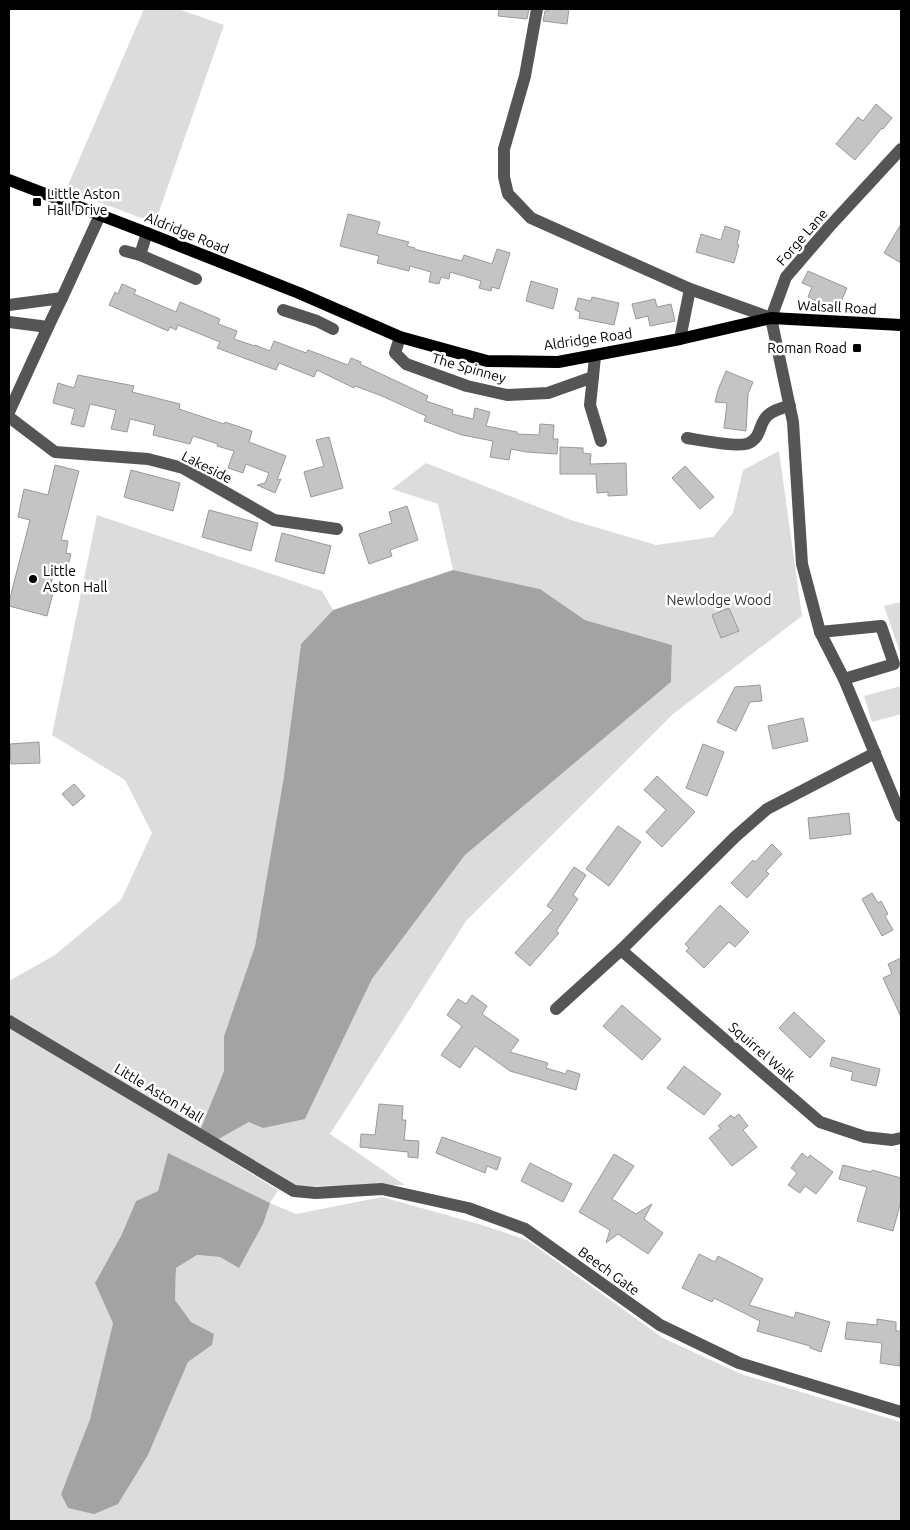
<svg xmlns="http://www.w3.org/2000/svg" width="910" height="1530" viewBox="0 0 910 1530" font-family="Ubuntu,sans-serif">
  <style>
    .green { fill: #dcdcdc; fill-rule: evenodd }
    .water { fill: #a3a3a3 }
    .building { fill: #c4c4c4; stroke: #999 }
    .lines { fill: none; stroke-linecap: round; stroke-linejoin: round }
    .minor { stroke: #555; stroke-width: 12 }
    .major { stroke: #000; stroke-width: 12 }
    .poi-dot { fill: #000; stroke: #fff; stroke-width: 2 }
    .labels { text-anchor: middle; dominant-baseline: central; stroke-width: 5; stroke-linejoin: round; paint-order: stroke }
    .poi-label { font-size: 14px; fill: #000; stroke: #fff; text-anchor: start }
    .street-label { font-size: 14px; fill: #000; stroke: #fff }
    .park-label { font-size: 14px; fill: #333; stroke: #fff }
  </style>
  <rect width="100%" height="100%" fill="#fff"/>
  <g class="green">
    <polygon points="144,9 178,9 224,25 155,223 66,190"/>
    <polygon points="779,451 802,616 673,714 466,921 330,1134 405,1185 296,1186 215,1141 249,1122 305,1119 372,979 465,855 671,682 672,645 585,620 540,589 453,570 438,504 392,489 426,463 571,520 656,545 713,537 733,513 743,470"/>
    <polygon points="97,515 322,591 333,610 301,644 284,776 255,946 224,1036 224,1071 199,1133 9,1017 9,981 55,955 121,900 152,833 125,780 52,735"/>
    <polygon points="901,602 901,655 884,606"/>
    <polygon points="901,686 901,714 872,722 864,696"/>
    <path d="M9,1025l269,165 -8,13 26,11 86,-17 100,28 45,15 136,98 78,36 160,48v99h-892zM168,1153l52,104 -23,-2 -21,13 -1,32 16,23 23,11 -2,11 -24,17 -40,93 -87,39 29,-75 23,-96 8,-87 15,-35 22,-10z"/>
  </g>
  <g class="water">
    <polygon points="453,570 540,589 585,620 672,645 671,682 465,855 372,979 305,1119 263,1128 249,1122 215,1141 199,1133 224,1071 224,1036 255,946 284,776 301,644 333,610"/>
    <polygon points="168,1153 270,1203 263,1224 239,1268 220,1257 197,1255 176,1268 175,1300 191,1322 214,1334 212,1345 188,1362 148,1455 118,1504 94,1514 68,1508 61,1494 90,1419 113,1323 95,1283 121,1236 136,1201 158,1191"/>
  </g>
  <g class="building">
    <polygon points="499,9 529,9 527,19 498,16"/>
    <polygon points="549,9 569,9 567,24 543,21 545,11 548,11"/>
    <polygon points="876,104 892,118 883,129 882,128 855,160 836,144 858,117 863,121"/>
    <polygon points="348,214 380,222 377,234 409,242 407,246 415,248 414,249 462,261 464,255 492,264 497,249 510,253 499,289 492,287 491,291 479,288 481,281 450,272 449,279 441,277 439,284 429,282 431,272 410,266 409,271 377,263 379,256 340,246"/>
    <polygon points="901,224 901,263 884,253"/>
    <polygon points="725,226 740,231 737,244 739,245 734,263 696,252 701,234 721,240"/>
    <polygon points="808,271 847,288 837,311 808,297 812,287 802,283"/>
    <polygon points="531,281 558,289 553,309 526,301"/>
    <polygon points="122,284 136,290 134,294 176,312 180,302 220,319 218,324 237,331 234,339 255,346 255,345 270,351 274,341 306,353 308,350 348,365 351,358 361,362 360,364 428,396 426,401 453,410 452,414 473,419 475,408 490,412 486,426 517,432 517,434 539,435 540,424 554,425 553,439 558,439 557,454 526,452 511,449 509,460 490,457 493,441 462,435 424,421 426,416 382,396 355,386 354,388 317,370 314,377 279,363 276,370 217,348 220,342 178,325 176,330 170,327 168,331 109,305 115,292 118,294"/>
    <polygon points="592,297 619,303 614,325 579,318 580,312 575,310 578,298 591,301"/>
    <polygon points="655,299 657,307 671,304 675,321 650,326 648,316 636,319 632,304"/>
    <polygon points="726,371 753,382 748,394 746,431 724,428 727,403 715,402 718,390"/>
    <polygon points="78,375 134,386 132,392 180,404 179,409 224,424 225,422 252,431 249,442 286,456 277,480 281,479 275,493 257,485 265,483 269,473 246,464 243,473 228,468 234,451 217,446 218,444 193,436 190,444 153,435 155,425 130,419 127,432 111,429 116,410 90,404 84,427 71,424 75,409 53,403 58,383 74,388"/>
    <polygon points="329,437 343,488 311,497 304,472 324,466 316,440"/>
    <polygon points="560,447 583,448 583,453 591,454 590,464 626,463 627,495 608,496 608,492 597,493 596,474 560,474"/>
    <polygon points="55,465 79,471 61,540 68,541 66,553 71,554 68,566 56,563 49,592 53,593 47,616 9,606 9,602 30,520 18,517 24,489 48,495"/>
    <polygon points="685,466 714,497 700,509 672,478"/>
    <polygon points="131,470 180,483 173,511 124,497"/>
    <polygon points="407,506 418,540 390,550 392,556 369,564 359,534 392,523 389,512"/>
    <polygon points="209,510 258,523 251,551 202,537"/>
    <polygon points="282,533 331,546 324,574 275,561"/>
    <polygon points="729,608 739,631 721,638 712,615"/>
    <polygon points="760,685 762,701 750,702 736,731 717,722 735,687"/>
    <polygon points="803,718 808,741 773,749 768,726"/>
    <polygon points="39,742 40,763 11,764 10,744"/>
    <polygon points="703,744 724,752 707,796 686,788"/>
    <polygon points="657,776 695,812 662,847 646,832 666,810 644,790"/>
    <polygon points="74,784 85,796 73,806 62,794"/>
    <polygon points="849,813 851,834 810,839 808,818"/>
    <polygon points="618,826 641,842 609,886 586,869"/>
    <polygon points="772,844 782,854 766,871 769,874 747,898 731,883 753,860 755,862"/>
    <polygon points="574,867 586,875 573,895 578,899 556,931 559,933 530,966 515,953 553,910 547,906"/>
    <polygon points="872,893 878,903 881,901 888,914 885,916 893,930 882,936 862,899"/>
    <polygon points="720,905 749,932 735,947 729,942 704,968 686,951 689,948 685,944"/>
    <polygon points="901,958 901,1017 883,978 892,974 888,964"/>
    <polygon points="472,995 487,1006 482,1014 519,1040 510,1052 548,1063 546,1068 566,1074 567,1070 580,1074 576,1090 510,1071 475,1046 460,1068 441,1055 462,1026 447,1015 458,999 466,1004"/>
    <polygon points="622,1005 661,1039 642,1060 603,1026"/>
    <polygon points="794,1012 825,1041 810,1058 779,1028"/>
    <polygon points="832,1057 880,1069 876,1086 851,1080 853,1072 830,1066"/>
    <polygon points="684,1066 721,1094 704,1115 667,1088"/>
    <polygon points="379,1104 403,1106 402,1120 406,1120 404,1140 419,1141 418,1158 408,1157 408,1152 360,1147 361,1134 375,1135"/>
    <polygon points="739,1114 748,1126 743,1130 757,1147 732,1166 709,1138 721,1128 718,1126 731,1115 734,1118"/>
    <polygon points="442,1137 501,1158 497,1170 487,1166 485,1173 436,1153"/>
    <polygon points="802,1153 808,1158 810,1155 833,1172 816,1194 805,1186 800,1193 788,1185 797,1173 791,1168"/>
    <polygon points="614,1154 634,1166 612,1199 636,1214 652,1204 644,1219 663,1233 648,1254 618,1234 606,1243 610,1230 579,1212"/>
    <polygon points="530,1163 572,1184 563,1202 521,1181"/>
    <polygon points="843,1165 871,1172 872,1170 901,1178 901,1201 893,1231 857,1221 867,1187 839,1179"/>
    <polygon points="699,1254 715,1262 718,1256 763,1279 749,1305 794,1318 796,1312 830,1322 821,1352 810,1348 810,1346 757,1331 760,1321 714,1298 712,1302 682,1288"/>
    <polygon points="877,1319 896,1322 896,1331 901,1331 900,1366 880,1363 882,1343 845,1339 847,1322 877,1325"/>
  </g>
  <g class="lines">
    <g class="minor">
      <polyline points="537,9 525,76 504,149 504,177 508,194 531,218 690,289"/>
      <polyline points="125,251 140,255 196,279"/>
      <polyline points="140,255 147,233"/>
      <polyline points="9,305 62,298 100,215"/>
      <polyline points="283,310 317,321 333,329"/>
      <polyline points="771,318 793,422 802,564 820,632 844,679 901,816"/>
      <polyline points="771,318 786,277 829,227 901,149"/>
      <polyline points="9,322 48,327 62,298"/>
      <polyline points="400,337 395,353 406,364 467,386 507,395 548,393 593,377 595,356"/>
      <polyline points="680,339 690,289 771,318"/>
      <polyline points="593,377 590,405 601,441"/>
      <polyline points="9,412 48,327"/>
      <polyline points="9,417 55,452 148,459 183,468 274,520 337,529"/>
      <path d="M687,438c13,2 52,10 62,5 19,-10 2,-29 41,-37"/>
      <polyline points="820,632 881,626 894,664 844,679"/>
      <polyline points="621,950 820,1122 865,1137 892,1140 901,1138"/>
      <polyline points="556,1009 621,950 735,837 767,809 875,753"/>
      <polyline points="9,1021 294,1191 316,1193 382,1189 468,1208 525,1229 660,1325 739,1363 901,1412"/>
    </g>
    <polyline class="major" points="9,180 147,233 299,293 400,337 487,361 558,362 680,339 771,318 901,325"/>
  </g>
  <g class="poi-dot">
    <rect x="32" y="197" width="10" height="10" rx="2.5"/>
    <rect x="852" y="343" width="10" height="10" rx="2.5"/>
    <circle cx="33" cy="579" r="5"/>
  </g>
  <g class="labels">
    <g class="poi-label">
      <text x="47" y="194">Little Aston<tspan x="47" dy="16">Hall Drive</tspan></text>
      <text x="847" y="348" text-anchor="end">Roman Road</text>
      <text x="43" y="571">Little<tspan x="43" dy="16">Aston Hall</tspan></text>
    </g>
    <g class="street-label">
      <text transform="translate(187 233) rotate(22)">Aldridge Road</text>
      <text transform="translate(802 237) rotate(-49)">Forge Lane</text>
      <text transform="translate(837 307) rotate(3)">Walsall Road</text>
      <text transform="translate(588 339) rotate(-8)">Aldridge Road</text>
      <text transform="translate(469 368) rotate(16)">The Spinney</text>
      <text transform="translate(207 467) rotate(27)">Lakeside</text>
      <text transform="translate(762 1052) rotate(41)">Squirrel Walk</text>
      <text transform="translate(159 1093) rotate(31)">Little Aston Hall</text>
      <text transform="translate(609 1271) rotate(36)">Beech Gate</text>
    </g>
    <g class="park-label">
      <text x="719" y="600">Newlodge Wood</text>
    </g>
  </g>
  <rect width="910" height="1530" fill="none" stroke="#000000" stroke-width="20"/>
</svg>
